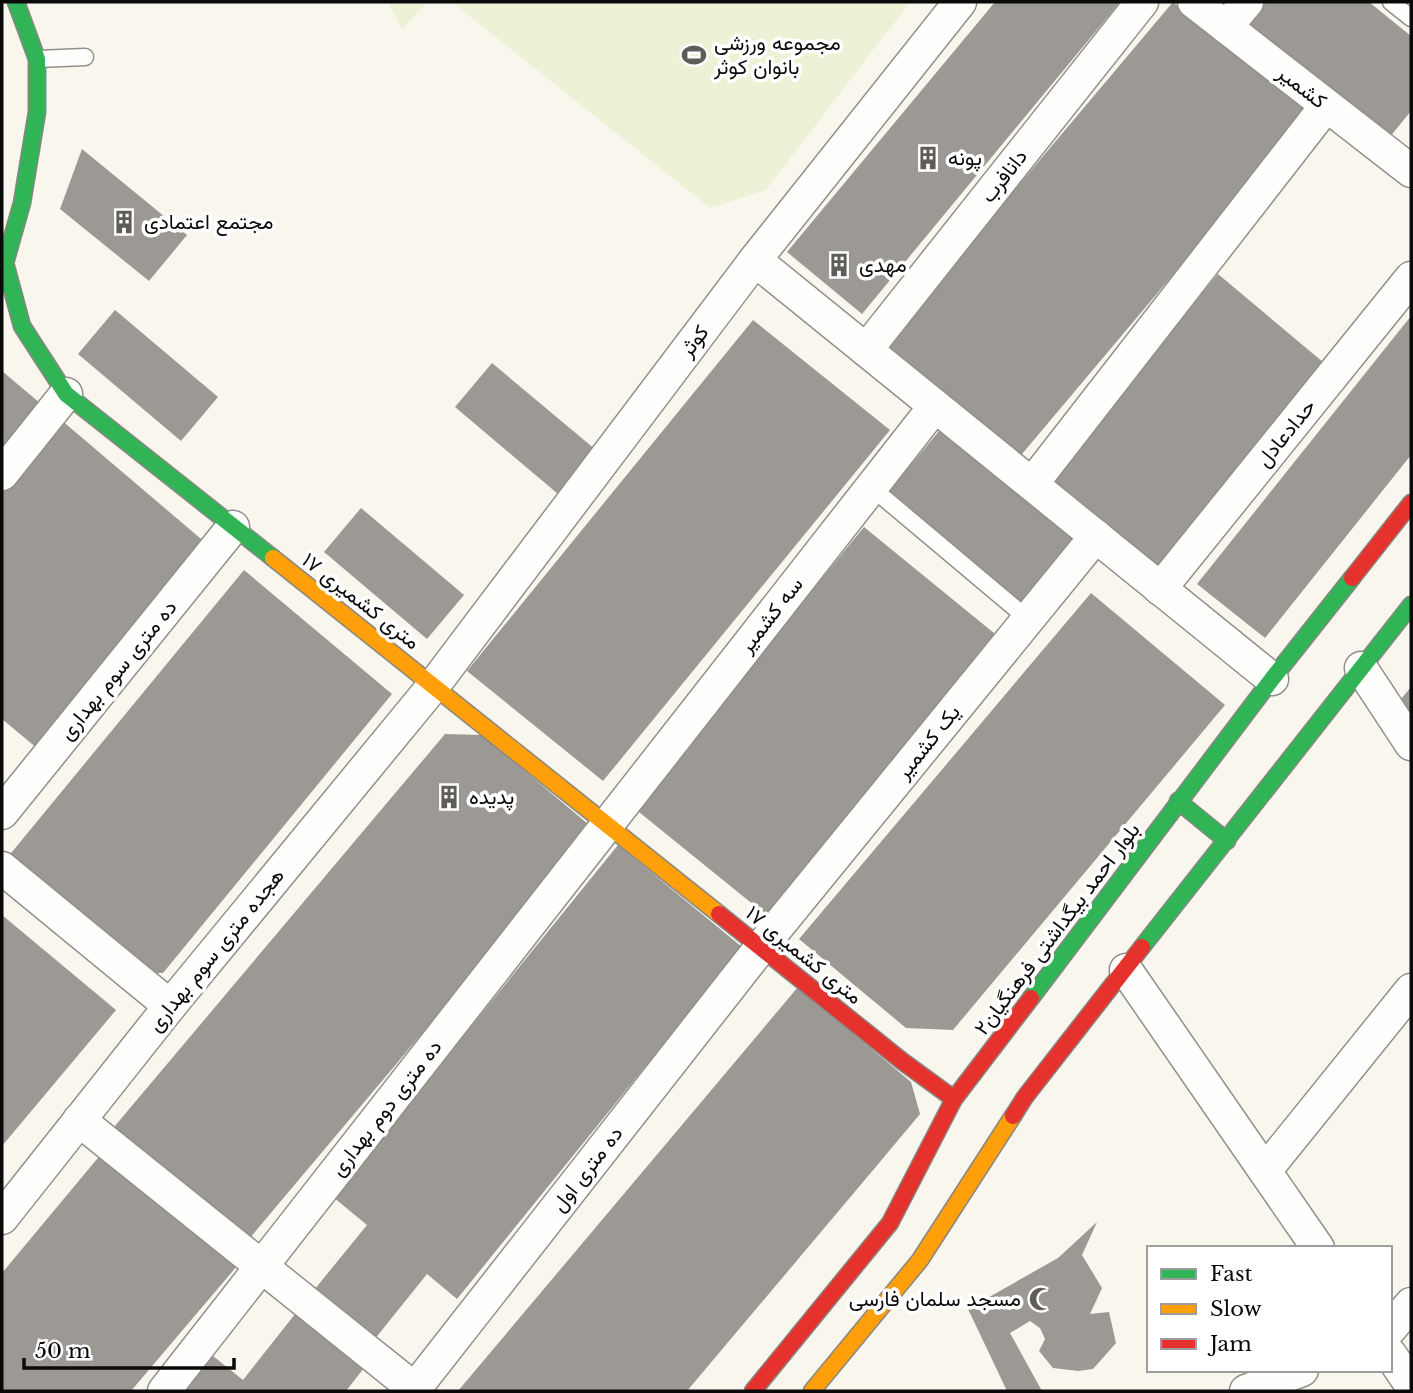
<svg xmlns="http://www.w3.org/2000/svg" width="1413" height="1393" viewBox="0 0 1413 1393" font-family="'Libre Baskerville',Vazirmatn,serif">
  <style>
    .pitch { fill: #edf2d6 }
    .building { fill: #9c9894 }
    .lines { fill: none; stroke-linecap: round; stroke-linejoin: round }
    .lane-casing { stroke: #92908c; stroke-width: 19 }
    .street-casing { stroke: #92908c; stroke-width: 35 }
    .fast-casing { stroke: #888783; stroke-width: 19 }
    .slow-casing { stroke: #888783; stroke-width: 19 }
    .jam-casing { stroke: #888783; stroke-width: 19 }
    .lane { stroke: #fefefc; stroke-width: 16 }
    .street { stroke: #fefefc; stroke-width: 32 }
    .fast { stroke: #30b455; stroke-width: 16 }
    .slow { stroke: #ff9f0a; stroke-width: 16 }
    .jam { stroke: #e5322d; stroke-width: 16 }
    .labels { text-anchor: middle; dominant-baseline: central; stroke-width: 7; stroke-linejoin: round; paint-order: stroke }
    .poi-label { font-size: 21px; fill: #0a0a0a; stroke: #fff; text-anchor: start }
    .street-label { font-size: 21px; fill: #0a0a0a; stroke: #fff }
  </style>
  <rect width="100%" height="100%" fill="#f9f6ed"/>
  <g class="pitch">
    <polygon points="388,2 427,2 402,29"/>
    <polygon points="452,2 910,2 766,190 710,208"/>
  </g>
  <g class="building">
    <polygon points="995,2 1120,2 862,314 787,252"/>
    <polygon points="1173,2 1309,113 1017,460 882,347"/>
    <polygon points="1266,2 1369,2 1411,36 1411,111 1389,138 1249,23"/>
    <polygon points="82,149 187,235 149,281 60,209"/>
    <polygon points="1218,274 1330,368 1155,576 1052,489 1052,471"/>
    <polygon points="115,310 218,397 181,441 78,354"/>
    <polygon points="1411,316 1411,455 1265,638 1197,584"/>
    <polygon points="753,320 890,430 603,781 467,671"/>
    <polygon points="492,363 596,450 558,494 455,407"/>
    <polygon points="2,371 47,409 2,464"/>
    <polygon points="60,419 207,544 38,749 2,719 2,490"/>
    <polygon points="945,424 1080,536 1022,605 887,493"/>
    <polygon points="361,508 464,595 427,639 324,552"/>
    <polygon points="864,527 1000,638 770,918 634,808"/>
    <polygon points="244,570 392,694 163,973 144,973 7,858"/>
    <polygon points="1091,593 1225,705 953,1030 906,1028 799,939"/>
    <polygon points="1411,687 1411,729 1396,705"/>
    <polygon points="445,734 482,735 594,829 244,1245 109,1133"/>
    <polygon points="618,845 742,947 457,1299 427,1274 370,1345 310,1295 367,1225 333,1197"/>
    <polygon points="2,915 116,1010 2,1146"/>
    <polygon points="798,987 911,1082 920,1114 874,1169 687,1391 458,1391"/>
    <polygon points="102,1153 237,1266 131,1391 2,1391 2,1273"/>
    <polygon points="1097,1222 1082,1255 1102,1288 1090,1314 1109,1312 1116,1343 1093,1369 1078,1371 1053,1368 1039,1351 1045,1339 1040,1328 1030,1321 1010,1333 1042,1391 1007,1391 968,1309 1058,1258"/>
    <polygon points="299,1309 367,1364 346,1391 176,1391 208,1352 243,1380"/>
  </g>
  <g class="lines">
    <g class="lane-casing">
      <g id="lane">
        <polyline points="1391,2 1411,18"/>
        <polyline points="37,59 85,57"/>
        <polyline points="871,487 1028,619"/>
      </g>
    </g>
    <g class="street-casing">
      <g id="street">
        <polyline points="1194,2 1411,171"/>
        <polyline points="1226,27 1247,2"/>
        <polyline points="755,260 1272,679"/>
        <polyline points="866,350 1142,2"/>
        <polyline points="2,474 66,394"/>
        <polyline points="1032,484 1326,106"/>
        <polyline points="1160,589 1411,278"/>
        <polyline points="1361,668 1411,744"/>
        <polyline points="2,813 233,527"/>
        <polyline points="2,868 170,1006"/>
        <polyline points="1126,970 1318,1248"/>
        <polyline points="79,1120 417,1391"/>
        <polyline points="1265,1171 1411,990"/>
        <polyline points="2,1218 170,1006 434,685 755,260 960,2"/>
        <polyline points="1390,1329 1411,1304"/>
        <polyline points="1390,1354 1411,1385"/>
        <polyline points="164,1391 935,406"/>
        <polyline points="413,1391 761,947 1096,536"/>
        <polyline points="1246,1391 1302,1370"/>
      </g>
    </g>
    <g class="fast-casing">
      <g id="fast">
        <polyline points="16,2 37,59 37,112 22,203 5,263 22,326 66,394 273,558"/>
        <polyline points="1178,801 1227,841"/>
        <polyline points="1142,947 1411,605"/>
        <polyline points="1031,998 1272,679 1352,578"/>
      </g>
    </g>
    <g class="slow-casing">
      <g id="slow">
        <polyline points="273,558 719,914"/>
        <polyline points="812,1391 920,1260 1013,1116"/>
      </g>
    </g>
    <g class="jam-casing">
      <g id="jam">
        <polyline points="1352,578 1411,503"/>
        <polyline points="719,914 902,1061 954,1099"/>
        <polyline points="1013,1116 1025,1097 1142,947"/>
        <polyline points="753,1391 890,1223 954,1099 1031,998"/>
      </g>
    </g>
    <use href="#lane" class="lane"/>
    <use href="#street" class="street"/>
    <use href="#fast" class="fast"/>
    <use href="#slow" class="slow"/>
    <use href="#jam" class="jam"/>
  </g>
  <defs>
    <g id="stadium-bare" transform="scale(1.89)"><path d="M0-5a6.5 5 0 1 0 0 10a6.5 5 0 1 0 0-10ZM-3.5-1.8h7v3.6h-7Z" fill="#5e5d59" stroke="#fff" stroke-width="2.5" paint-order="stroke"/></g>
    <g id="building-bare" transform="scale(1.89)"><path d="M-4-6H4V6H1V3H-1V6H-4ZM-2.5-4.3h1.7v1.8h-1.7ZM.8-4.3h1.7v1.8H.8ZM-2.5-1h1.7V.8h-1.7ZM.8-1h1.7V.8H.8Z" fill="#5e5d59" stroke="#fff" stroke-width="2.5" paint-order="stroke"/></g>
    <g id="mosque-bare" transform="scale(1.89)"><path d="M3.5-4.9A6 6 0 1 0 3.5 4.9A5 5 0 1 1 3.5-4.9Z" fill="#5e5d59" stroke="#fff" stroke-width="2.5" paint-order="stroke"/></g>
  </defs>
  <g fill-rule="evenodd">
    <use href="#stadium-bare" x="694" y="55"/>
    <use href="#building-bare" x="928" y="158"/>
    <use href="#building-bare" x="124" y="222"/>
    <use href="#building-bare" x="839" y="265"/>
    <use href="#building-bare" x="449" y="797"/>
    <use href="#mosque-bare" x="1041" y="1299"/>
  </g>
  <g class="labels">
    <g class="poi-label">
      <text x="714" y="43">مجموعه ورزشی<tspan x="714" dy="24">بانوان کوثر</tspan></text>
      <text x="948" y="158">پونه</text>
      <text x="144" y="222">مجتمع اعتمادی</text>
      <text x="859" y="265">مهدی</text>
      <text x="469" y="797">پدیده</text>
      <text x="1021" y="1299" text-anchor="end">مسجد سلمان فارسی</text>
    </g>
    <g class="street-label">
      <text transform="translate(1302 87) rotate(38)">کشمیر</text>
      <text transform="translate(1004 176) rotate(-52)">دانافرب</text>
      <text transform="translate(694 341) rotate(-53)">کوثر</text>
      <text transform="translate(1286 433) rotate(-51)">حدادعادل</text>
      <text transform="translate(361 601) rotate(38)">۱۷ متری کشمیری</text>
      <text transform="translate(771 615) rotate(-52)">سه کشمیر</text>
      <text transform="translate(118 670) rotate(-51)">ده متری سوم بهداری</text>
      <text transform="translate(928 742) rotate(-51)">یک کشمیر</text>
      <text transform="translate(1057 929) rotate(-53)">بلوار احمد بیگداشتی فرهنگیان۲</text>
      <text transform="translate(216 950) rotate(-51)">هجده متری سوم بهداری</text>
      <text transform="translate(804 955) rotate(39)">۱۷ متری کشمیری</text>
      <text transform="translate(386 1108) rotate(-52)">ده متری دوم بهداری</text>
      <text transform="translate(587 1169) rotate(-52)">ده متری اول</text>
    </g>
  </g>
  <rect width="1413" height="1393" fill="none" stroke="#0a0a0a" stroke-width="7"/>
  <rect x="1147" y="1246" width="245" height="126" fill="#ffffff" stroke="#9d9d9d" stroke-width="2"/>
  <rect x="1161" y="1269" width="35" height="10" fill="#30b455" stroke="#9d9d9d" stroke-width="2"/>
  <text x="1210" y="1281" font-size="21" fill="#0a0a0a">Fast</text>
  <rect x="1161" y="1304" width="35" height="10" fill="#ff9f0a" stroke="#9d9d9d" stroke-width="2"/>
  <text x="1210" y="1316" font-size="21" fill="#0a0a0a">Slow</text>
  <rect x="1161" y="1339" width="35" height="10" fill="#e5322d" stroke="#9d9d9d" stroke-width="2"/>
  <text x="1210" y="1351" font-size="21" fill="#0a0a0a">Jam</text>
  <path d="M24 1358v10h210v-10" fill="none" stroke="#0a0a0a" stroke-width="3.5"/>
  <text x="35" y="1358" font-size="21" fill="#0a0a0a" stroke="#ffffff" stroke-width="5" paint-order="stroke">50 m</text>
</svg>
